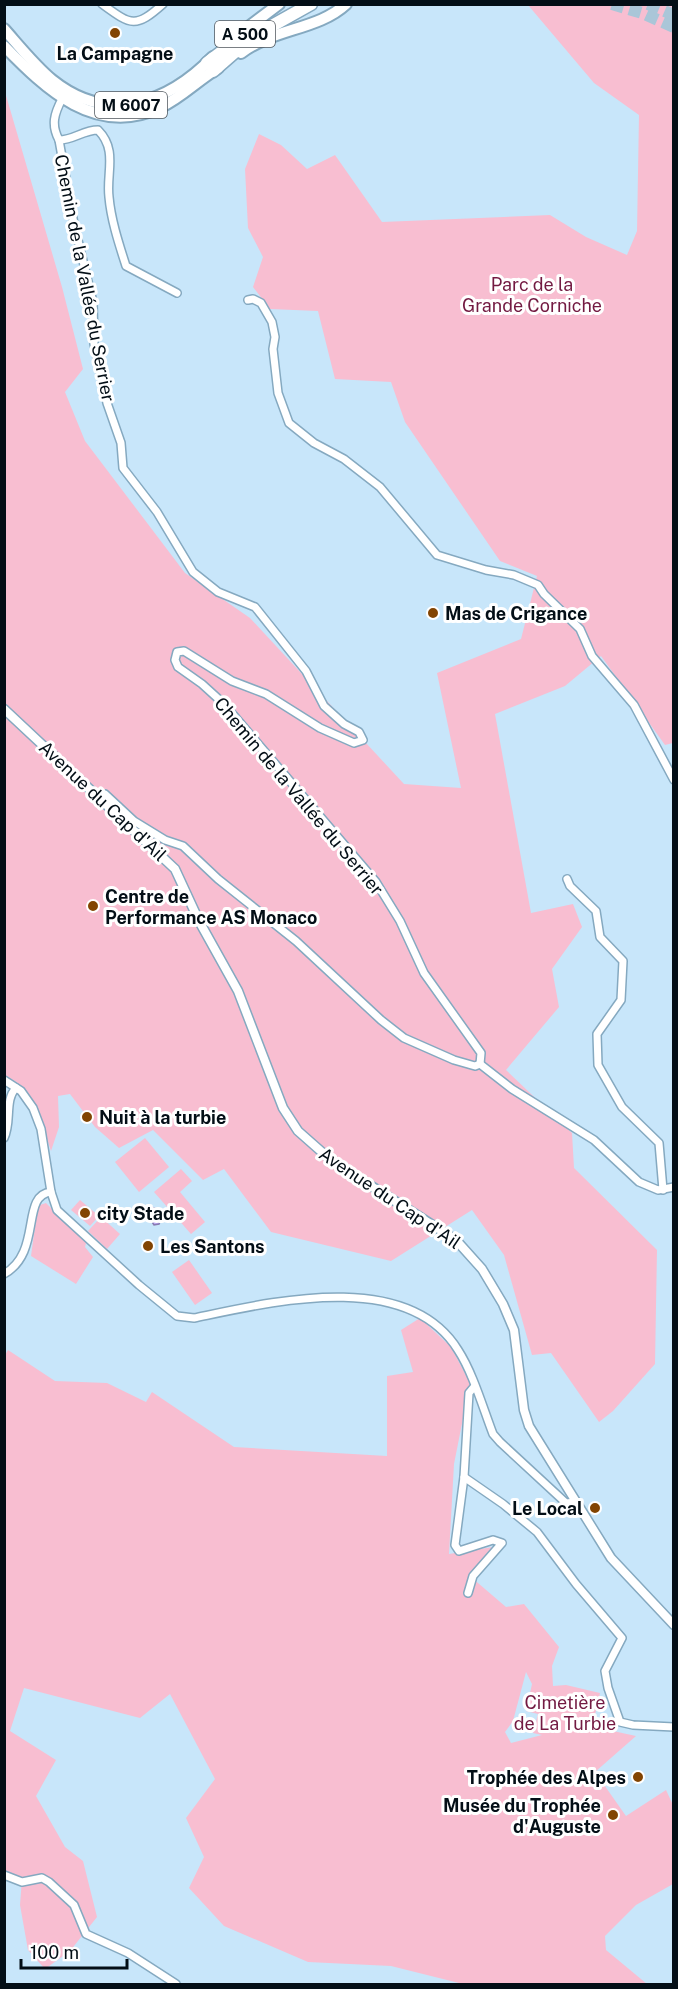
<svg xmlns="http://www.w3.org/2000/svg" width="678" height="1989" viewBox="0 0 678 1989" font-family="'Public Sans',sans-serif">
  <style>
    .green { fill: #f8bed1; fill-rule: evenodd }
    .water { fill: #bfa9f2; stroke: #877ab0; stroke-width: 1.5 }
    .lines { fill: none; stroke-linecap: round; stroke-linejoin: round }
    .motorway-tunnel { stroke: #aac6d8; stroke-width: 12; stroke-dasharray: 12 6; stroke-linecap: butt }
    .minor-casing { stroke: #85a9c0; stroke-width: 10 }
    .tertiary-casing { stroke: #85a9c0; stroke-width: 11 }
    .primary-casing { stroke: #85a9c0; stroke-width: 14 }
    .motorway-casing { stroke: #85a9c0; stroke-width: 15 }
    .minor { stroke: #fff; stroke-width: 7 }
    .tertiary { stroke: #fff; stroke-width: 8 }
    .primary { stroke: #fff; stroke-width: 10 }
    .motorway { stroke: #fff; stroke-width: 12 }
    .poi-dot { fill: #824402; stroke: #fff; stroke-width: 2 }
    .labels { text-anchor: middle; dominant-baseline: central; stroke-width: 6; stroke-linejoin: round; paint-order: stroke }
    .shield { fill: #fff; stroke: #4f565c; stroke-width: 1.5 }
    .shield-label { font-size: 16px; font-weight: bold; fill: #030e16 }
    .poi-label { font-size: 18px; font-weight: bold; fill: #030e16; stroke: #fff; text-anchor: start }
    .street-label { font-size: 18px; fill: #030e16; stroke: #fff }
    .park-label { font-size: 18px; fill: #731a42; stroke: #fff }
  </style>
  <rect width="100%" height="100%" fill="#c8e6fa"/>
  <g class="green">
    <path d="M528,5h145v738l-8,2 -64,-89 -36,30 -70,28 36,199 42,-9 9,23 -30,42 7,38 -53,63 66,63 2,35 83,82 -2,114 -42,47 -14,11 -48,-69 -19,2 -28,-100 -32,-45 -81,51 -120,-29 -47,-63 -21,11 -50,-50 -34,18 -24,-21 -25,-33 -12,2 1,31 -8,24c-10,-32 -15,-60 -46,-76v-983l57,195 21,82 -18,23 20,49 100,132 65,45 154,166 57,4 -24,-115 84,-34 16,-63 -37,-15 -95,-139 -14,-40 -56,-3 -17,-68 -48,-2 -17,-22 10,-30 -15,-29 -3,-59 14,-35 22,11 26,24 28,-14 47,67 168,-7 36,22 41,18 10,-24 2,-116 -45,-32z"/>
    <polygon points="145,1138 169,1167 139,1192 115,1162"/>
    <polygon points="181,1169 192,1181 180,1192 205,1222 191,1234 154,1192"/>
    <polygon points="80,1200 99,1216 90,1226 71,1210"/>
    <polygon points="46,1203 86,1243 85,1247 93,1257 76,1284 31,1256 37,1212 40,1205"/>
    <polygon points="101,1217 120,1234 107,1249 88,1231"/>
    <polygon points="189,1260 212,1293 195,1305 172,1272"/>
    <path d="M420,1318l31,29 19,36 -16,81 -5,90 44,-7 -22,30 35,30 18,-3 35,43 -7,19 1,20 13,-1 34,8 -6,26 19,12 23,5 -41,36 31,44 40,-26 7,15v79l-37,21 -31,31 1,14 41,34h-184l-72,-18 -83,-4 -84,-36 -35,-38 15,-31 -18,-39 29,-39 -45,-85 -30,24 -116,-30 -14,43 46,29 -20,36 29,51 18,14 14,56 -27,34 -25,18 -17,-19 -8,-45 2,-26 -17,-9v-515l3,-5 47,31 52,2 39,19 6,-10 82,55 153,9v-80l26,-4 -12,-42zM526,1672l6,12 -6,27 12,3 -5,19 9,2 -31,8 -6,-11 8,-11z"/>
  </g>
  <polygon class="water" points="151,1207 159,1210 163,1215 159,1224 154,1225 144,1210"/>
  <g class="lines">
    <g class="motorway-tunnel">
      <polyline points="612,4 642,13 674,27"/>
      <polyline points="648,4 674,15"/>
    </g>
    <g class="minor-casing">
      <g id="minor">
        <path d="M102,4c29,21 33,25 61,0"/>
        <path d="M62,99c-8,15 -11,26 -3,41l15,84 19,78 1,42 13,59 14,40 2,25 34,44 36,60 25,20 37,15 51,64 18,35 20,18 15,8 4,8 -9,3 -34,-15 -54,-34 -34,-13 -48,-30 -7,1 -2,8 3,7 24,17 22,20 152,178 24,39 24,52 57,80 -1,11"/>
        <path d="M59,140c15,0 24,-10 39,-10 20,20 8,43 11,67 2,23 10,47 17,69l51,27"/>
        <polyline points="248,300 253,299 261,303 272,322 275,337 273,349 278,393 289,423 314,443 344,459 380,487 437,555 486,570 514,575 538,585 544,594 580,629 592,656 634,705 674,780"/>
        <polyline points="99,796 105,794 134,821 165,840 183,846 218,879 296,941 381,1020 404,1038 454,1060 475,1066 480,1064 512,1089 594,1140 639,1182 658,1190 674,1187"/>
        <polyline points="567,879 570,886 596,911 600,937 623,961 621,1000 597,1034 598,1065 622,1107 659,1143 663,1190"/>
        <path d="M4,1080l17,11 12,17 8,21 10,63 6,18 82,75 38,31 17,2c77,-16 213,-50 264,32 15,23 25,58 35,84l7,8 66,61 10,-1"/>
        <path d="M4,1138c8,-16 0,-38 12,-50"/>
        <path d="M4,1274c39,-22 16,-79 47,-82"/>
        <polyline points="464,1477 503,1504 537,1532 576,1584 622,1638 605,1671 608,1688 620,1722 633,1725 674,1727"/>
        <polyline points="468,1593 473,1576 502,1543 493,1540 459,1551 455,1545 464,1477 469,1393 474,1387"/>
        <polyline points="4,1875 22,1882 42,1878 49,1882 74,1905 86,1934 128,1953 176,1984"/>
      </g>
    </g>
    <g class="tertiary-casing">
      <polyline id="tertiary" points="4,709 175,869 199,921 238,991 283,1108 298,1131 332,1161 456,1240 482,1269 503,1304 514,1330 524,1410 529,1426 611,1558 674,1625"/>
    </g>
    <g class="primary-casing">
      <g id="primary">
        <path d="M4,29c15,17 31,37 48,51 56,45 115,24 161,-23"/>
        <polyline points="226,44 279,4"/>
        <path d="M4,46c42,43 92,92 157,61 21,-10 37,-27 57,-39"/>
        <path d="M241,53c33,-25 77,-23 105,-49"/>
      </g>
    </g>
    <g class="motorway-casing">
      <g id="motorway">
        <polyline points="207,63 236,41"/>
        <polyline points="213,71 252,37 311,4"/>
      </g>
    </g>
    <use href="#minor" class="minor"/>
    <use href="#tertiary" class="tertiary"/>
    <use href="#primary" class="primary"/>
    <use href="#motorway" class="motorway"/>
  </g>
  <g class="poi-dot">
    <circle cx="115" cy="33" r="6"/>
    <circle cx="433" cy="613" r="6"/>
    <circle cx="93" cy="906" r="6"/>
    <circle cx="87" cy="1117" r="6"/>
    <circle cx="85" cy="1213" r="6"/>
    <circle cx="148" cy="1246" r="6"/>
    <circle cx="595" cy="1508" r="6"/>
    <circle cx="638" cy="1777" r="6"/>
    <circle cx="613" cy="1815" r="6"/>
  </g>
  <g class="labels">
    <g class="shield">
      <rect x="215" y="21" width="60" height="26" rx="4.5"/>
      <rect x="95" y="92" width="72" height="26" rx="4.5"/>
    </g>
    <g class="shield-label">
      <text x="245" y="34">A 500</text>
      <text x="131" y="105">M 6007</text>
    </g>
    <g class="poi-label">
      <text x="115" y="53" text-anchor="middle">La Campagne</text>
      <text x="445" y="613">Mas de Crigance</text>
      <text x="105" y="896">Centre de<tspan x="105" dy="21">Performance AS Monaco</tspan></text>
      <text x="99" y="1117">Nuit à la turbie</text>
      <text x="97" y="1213">city Stade</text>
      <text x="160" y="1246">Les Santons</text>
      <text x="583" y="1508" text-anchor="end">Le Local</text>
      <text x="626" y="1777" text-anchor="end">Trophée des Alpes</text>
      <text x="601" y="1805" text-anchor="end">Musée du Trophée<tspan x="601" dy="21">d'Auguste</tspan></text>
    </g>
    <g class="street-label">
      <text transform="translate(85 278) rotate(79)">Chemin de la Vallée du Serrier</text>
      <text transform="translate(299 796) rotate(50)">Chemin de la Vallée du Serrier</text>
      <text transform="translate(103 801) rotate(43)">Avenue du Cap d'Ail</text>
      <text transform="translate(390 1198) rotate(34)">Avenue du Cap d'Ail</text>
    </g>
    <g class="park-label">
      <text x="532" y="284">Parc de la<tspan x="532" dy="21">Grande Corniche</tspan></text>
      <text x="565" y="1702">Cimetière<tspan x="565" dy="21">de La Turbie</tspan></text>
    </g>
  </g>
  <rect width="678" height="1989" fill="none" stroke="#030e16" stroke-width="12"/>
  <path d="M21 1959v9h106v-9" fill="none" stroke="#030e16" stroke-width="3"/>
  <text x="30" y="1959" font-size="18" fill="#030e16" stroke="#ffffff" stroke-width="4.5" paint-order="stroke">100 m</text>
</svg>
